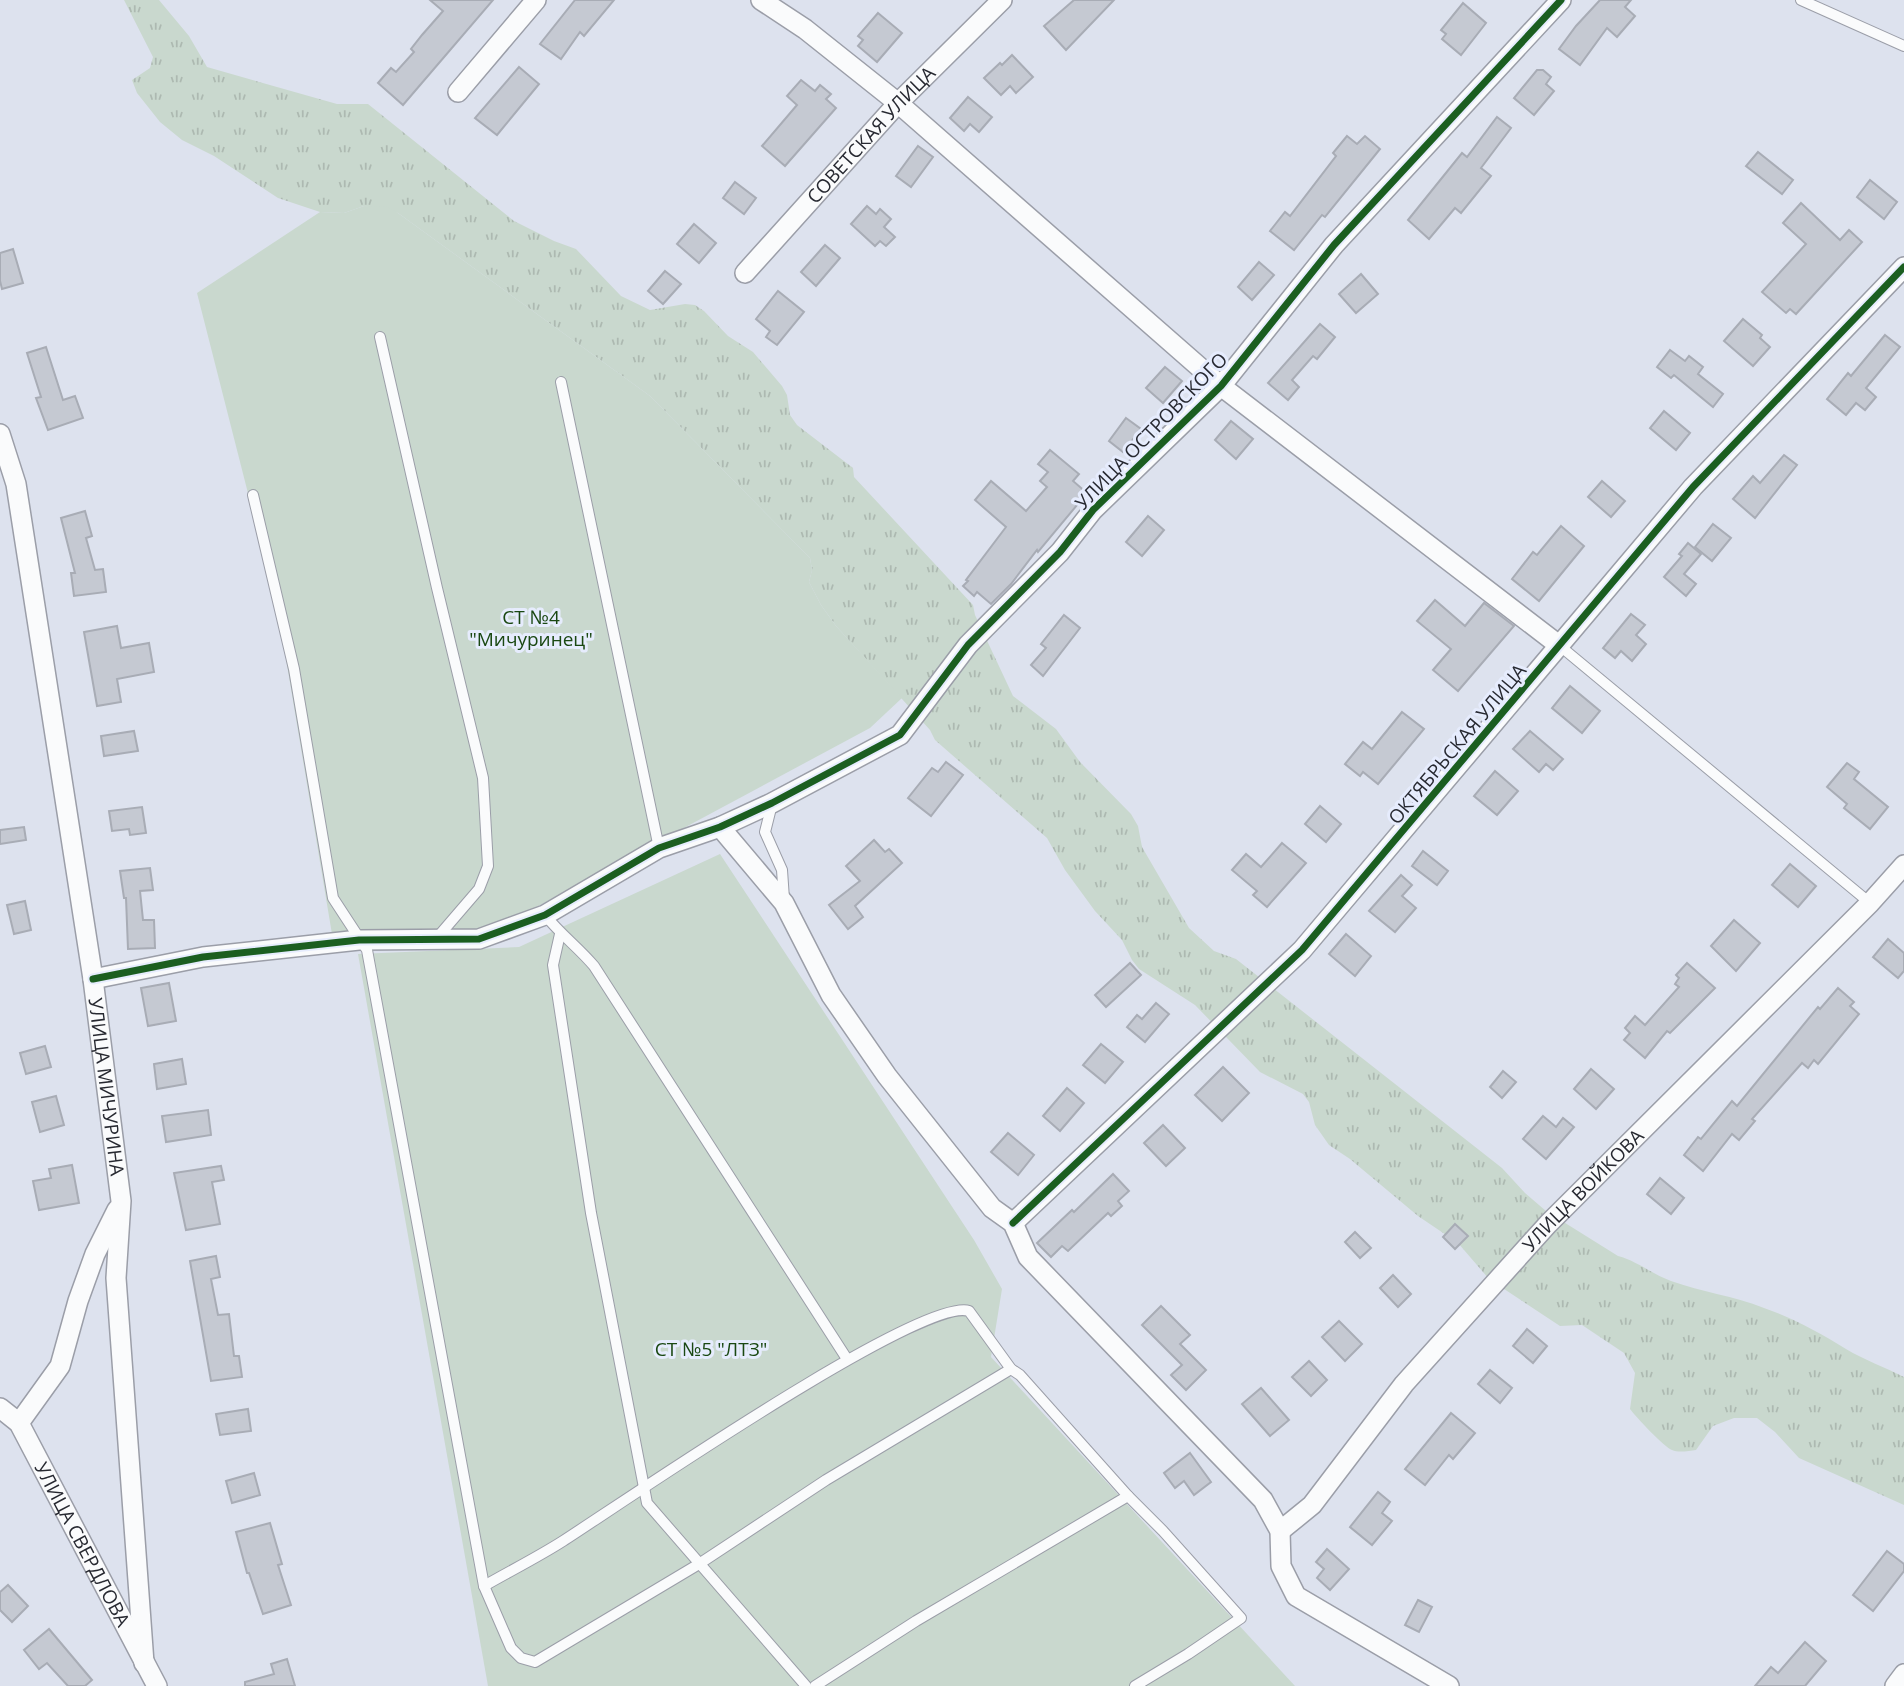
<svg xmlns="http://www.w3.org/2000/svg" width="1904" height="1686" viewBox="0 0 1904 1686" font-family="'Open Sans',sans-serif">
  <style>
    .grass { fill: url(#grass-tufts) }
    .garden { fill: #c9d8ce }
    .building { fill: #c5c9d2; stroke: #a8acb5; stroke-width: 2 }
    .lines { fill: none; stroke-linecap: round; stroke-linejoin: round }
    .lane-casing { stroke: #9b9ea8; stroke-width: 12 }
    .street-casing { stroke: #9b9ea8; stroke-width: 22 }
    .lane { stroke: #fafbfc; stroke-width: 10 }
    .street { stroke: #fafbfc; stroke-width: 19 }
    .cycleway-casing { stroke: #e6ecfd; stroke-width: 11 }
    .cycleway { stroke: #1b5e20; stroke-width: 7 }
    .labels { text-anchor: middle; dominant-baseline: central; stroke-width: 6; stroke-linejoin: round; paint-order: stroke }
    .street-label { font-size: 19px; fill: #272931; stroke: #e6ecfd }
    .park-label { font-size: 19px; fill: #1a4812; stroke: #e6ecfd }
  </style>
  <defs>
    <pattern id="grass-tufts" width="24" height="20" patternUnits="userSpaceOnUse" patternTransform="scale(1.75)"><rect width="24" height="20" fill="#c9d8ce"/><path d="M3 7l-1-3M5 7V3M7 7l1-3M15 17l-1-3M17 17v-4M19 17l1-3" fill="none" stroke="#adb9b1"/></pattern>
  </defs>
  <rect width="100%" height="100%" fill="#dde2ee"/>
  <path class="grass" d="M124,0h35l30,36 18,31 130,37h31l146,117 40,20 22,8 45,47 29,14 35,-6 10,1 9,6 24,25 25,16 29,34 5,9 3,20 7,10 56,43 1,9 119,128 2,10 38,81 43,33 24,33 51,52 7,12 4,21 47,81 25,23 22,8 266,209 23,25 21,18 72,45c19,5 34,18 53,25 31,11 63,15 93,27 29,10 56,25 82,41 18,11 39,18 58,28v128l-105,-47 -24,-26 -18,-14h-23l-21,8 -17,24c-7,1 -18,3 -24,0 -7,-2 -37,-34 -42,-41l5,-36 -11,-20 -42,-28 -22,1 -71,-47 -31,-36 -40,-27 -68,-57 -21,-14 -14,-20 -6,-23 -6,-8 -43,-22 -65,-67 -56,-36 -7,-9 -10,-20 -27,-29 -30,-41 -18,-32 -112,-98 -5,-10 -94,-104 -15,-21 -12,-23 3,-12 -2,-12 -160,-162 -252,-183 -34,-7 -20,7 -24,-1 -42,-14 -64,-42 -32,-16 -22,-18 -23,-29 -5,-13 18,-12 3,-11z"/>
  <g class="garden">
    <polygon points="364,206 387,207 398,213 650,396 810,558 812,570 809,582 821,605 836,626 902,698 870,728 490,932 333,940 278,611 197,293 320,212 344,213"/>
    <polygon points="720,854 974,1240 1002,1289 991,1357 1295,1686 488,1686 358,954 519,947"/>
  </g>
  <g class="building">
    <polygon points="430,0 493,0 403,105 378,83 391,68 396,72 414,52 411,49 422,35 443,11"/>
    <polygon points="575,0 614,0 584,36 580,32 561,59 540,44"/>
    <polygon points="1074,0 1114,0 1066,50 1044,26"/>
    <polygon points="1600,0 1631,0 1625,7 1635,16 1617,37 1607,28 1580,65 1559,49 1576,26"/>
    <polygon points="1463,3 1486,23 1461,55 1442,39 1446,34 1441,30"/>
    <polygon points="878,13 902,33 877,62 858,46 863,40 858,36"/>
    <polygon points="1012,55 1033,77 1016,93 1010,86 1001,95 984,78 1000,63 1002,65"/>
    <polygon points="519,67 539,84 497,135 475,118"/>
    <polygon points="1537,70 1543,70 1551,77 1546,84 1554,91 1534,115 1514,98"/>
    <polygon points="801,80 815,91 820,85 831,94 826,99 836,108 785,166 762,146 797,105 787,96"/>
    <polygon points="968,97 992,117 979,132 970,124 964,131 950,118"/>
    <polygon points="1497,117 1511,128 1481,168 1491,176 1461,213 1455,208 1429,239 1408,220 1462,153 1467,157"/>
    <polygon points="1347,136 1357,144 1365,136 1380,149 1325,217 1322,215 1294,250 1270,231 1285,212 1290,216 1336,156 1333,153"/>
    <polygon points="918,146 933,157 911,187 896,176"/>
    <polygon points="1758,152 1793,180 1782,194 1746,166"/>
    <polygon points="1870,180 1897,202 1884,219 1857,197"/>
    <polygon points="735,182 756,198 744,214 723,198"/>
    <polygon points="1801,203 1840,240 1849,230 1862,242 1796,314 1790,309 1786,313 1762,292 1806,244 1783,223"/>
    <polygon points="867,206 876,214 880,209 891,219 884,227 895,237 886,246 880,241 875,246 851,224"/>
    <polygon points="694,224 716,243 699,263 677,244"/>
    <polygon points="825,245 840,258 816,286 801,272"/>
    <polygon points="13,249 23,283 2,289 0,281 0,253"/>
    <polygon points="1259,262 1274,275 1252,300 1238,287"/>
    <polygon points="665,271 681,284 663,304 648,291"/>
    <polygon points="1361,274 1378,294 1356,313 1339,294"/>
    <polygon points="778,291 804,312 777,345 766,337 770,331 756,319"/>
    <polygon points="1743,319 1762,335 1760,338 1770,347 1753,366 1724,341"/>
    <polygon points="1320,324 1335,337 1317,359 1313,356 1292,380 1299,387 1288,400 1268,383"/>
    <polygon points="1885,335 1900,347 1866,388 1876,397 1865,410 1856,403 1846,415 1827,399 1848,373 1851,376"/>
    <polygon points="46,347 63,400 75,396 83,418 48,430 36,398 41,397 27,353"/>
    <polygon points="1670,350 1685,361 1689,356 1703,367 1698,374 1723,394 1713,407 1674,375 1671,378 1657,367"/>
    <polygon points="1165,367 1182,381 1163,403 1146,388"/>
    <polygon points="1664,411 1690,433 1676,450 1650,428"/>
    <polygon points="1126,418 1141,429 1123,452 1109,441"/>
    <polygon points="1231,421 1253,439 1236,459 1215,440"/>
    <polygon points="1050,450 1079,474 1073,481 1087,493 1038,552 1037,550 1011,584 991,604 977,592 974,596 963,586 968,581 966,580 1006,527 975,500 991,481 1026,511 1047,487 1040,481 1048,472 1038,464"/>
    <polygon points="1784,455 1797,465 1755,518 1733,499 1753,476 1760,483"/>
    <polygon points="1602,481 1625,501 1611,517 1588,497"/>
    <polygon points="85,511 92,536 86,538 95,570 103,569 106,592 74,596 71,573 75,573 61,518"/>
    <polygon points="1148,516 1164,530 1142,556 1126,542"/>
    <polygon points="1713,524 1731,538 1712,561 1695,547"/>
    <polygon points="1561,526 1584,546 1539,601 1512,579 1533,552 1537,555"/>
    <polygon points="1688,543 1701,554 1684,574 1696,584 1686,596 1664,577 1682,556 1679,554"/>
    <polygon points="1435,600 1465,626 1484,603 1514,626 1458,691 1433,670 1451,649 1417,621"/>
    <polygon points="1631,614 1645,625 1636,635 1646,644 1632,661 1621,651 1615,658 1603,648"/>
    <polygon points="1064,615 1080,628 1043,676 1031,665 1046,648 1041,644"/>
    <polygon points="117,626 121,648 149,643 154,672 117,679 121,702 97,706 84,632"/>
    <polygon points="1570,686 1600,711 1582,733 1552,708"/>
    <polygon points="1402,712 1424,729 1378,784 1363,772 1360,776 1345,764 1363,742 1372,749"/>
    <polygon points="134,731 138,751 104,756 101,736"/>
    <polygon points="1530,731 1563,759 1553,770 1546,764 1539,772 1513,749"/>
    <polygon points="946,762 963,775 931,816 908,798 932,768 938,772"/>
    <polygon points="1847,763 1859,772 1854,779 1888,807 1870,829 1844,808 1847,804 1827,787"/>
    <polygon points="1495,771 1518,791 1497,815 1474,796"/>
    <polygon points="1320,806 1341,824 1326,842 1305,824"/>
    <polygon points="142,807 146,833 130,835 129,829 112,831 109,811"/>
    <polygon points="24,827 26,840 0,844 0,830"/>
    <polygon points="874,840 885,852 889,849 902,863 855,906 863,917 848,929 829,905 860,881 846,866"/>
    <polygon points="1282,843 1306,863 1267,907 1253,895 1257,891 1232,870 1246,854 1261,867"/>
    <polygon points="1423,851 1448,871 1437,885 1412,866"/>
    <polygon points="1790,864 1816,886 1798,907 1772,885"/>
    <polygon points="150,868 153,890 140,891 143,920 154,920 155,948 128,949 126,898 124,898 120,871"/>
    <polygon points="1401,875 1412,885 1402,896 1416,908 1395,932 1369,911"/>
    <polygon points="25,901 31,930 14,934 7,905"/>
    <polygon points="1734,920 1760,943 1736,971 1711,946"/>
    <polygon points="1346,934 1371,956 1355,976 1329,954"/>
    <polygon points="1888,939 1904,953 1904,971 1898,978 1873,957"/>
    <polygon points="1130,963 1141,975 1106,1007 1095,995"/>
    <polygon points="1687,963 1715,988 1670,1033 1667,1031 1645,1058 1624,1040 1630,1033 1625,1028 1635,1016 1645,1025 1679,987 1675,984 1679,978 1676,975"/>
    <polygon points="169,983 176,1021 148,1026 141,988"/>
    <polygon points="1838,988 1854,1002 1850,1006 1859,1014 1818,1064 1814,1060 1808,1068 1802,1063 1752,1119 1755,1121 1739,1140 1732,1134 1703,1171 1684,1155 1698,1137 1701,1139 1732,1101 1737,1106 1818,1007 1820,1009"/>
    <polygon points="1156,1003 1169,1014 1145,1042 1127,1027 1137,1015 1142,1019"/>
    <polygon points="1101,1044 1123,1062 1105,1083 1083,1065"/>
    <polygon points="45,1046 51,1067 26,1074 20,1053"/>
    <polygon points="182,1059 186,1084 157,1089 154,1064"/>
    <polygon points="1223,1067 1249,1093 1222,1121 1195,1095"/>
    <polygon points="1591,1069 1614,1089 1596,1109 1574,1089"/>
    <polygon points="1503,1071 1516,1082 1502,1098 1490,1087"/>
    <polygon points="1067,1088 1084,1103 1060,1131 1043,1116"/>
    <polygon points="56,1096 64,1125 40,1132 32,1102"/>
    <polygon points="208,1110 211,1135 166,1142 162,1116"/>
    <polygon points="1543,1116 1556,1127 1563,1118 1574,1127 1546,1159 1523,1139"/>
    <polygon points="1163,1125 1185,1148 1166,1166 1144,1143"/>
    <polygon points="1008,1133 1034,1155 1018,1175 991,1152"/>
    <polygon points="72,1165 79,1203 39,1210 33,1181 51,1178 49,1169"/>
    <polygon points="221,1166 224,1180 212,1182 220,1224 186,1230 174,1173"/>
    <polygon points="1113,1174 1129,1191 1118,1201 1122,1206 1111,1216 1108,1213 1068,1251 1062,1246 1051,1257 1037,1243 1072,1210 1074,1212"/>
    <polygon points="1660,1178 1684,1198 1671,1214 1647,1194"/>
    <polygon points="1455,1224 1468,1236 1455,1249 1443,1237"/>
    <polygon points="1355,1232 1371,1248 1360,1258 1345,1242"/>
    <polygon points="216,1256 220,1277 211,1279 218,1315 229,1314 234,1356 239,1356 242,1377 211,1381 190,1261"/>
    <polygon points="1393,1275 1411,1294 1398,1307 1380,1288"/>
    <polygon points="1161,1306 1190,1335 1180,1344 1206,1370 1186,1390 1171,1375 1182,1365 1142,1325"/>
    <polygon points="1339,1321 1362,1344 1345,1361 1322,1337"/>
    <polygon points="1527,1329 1547,1346 1533,1363 1513,1346"/>
    <polygon points="1309,1361 1327,1380 1311,1396 1292,1377"/>
    <polygon points="1490,1370 1512,1388 1500,1403 1478,1384"/>
    <polygon points="1261,1388 1289,1420 1270,1436 1242,1404"/>
    <polygon points="248,1409 251,1431 220,1435 216,1414"/>
    <polygon points="1451,1413 1475,1433 1453,1459 1449,1455 1425,1485 1405,1469"/>
    <polygon points="1190,1453 1211,1482 1194,1495 1184,1481 1175,1488 1164,1473"/>
    <polygon points="254,1473 260,1495 232,1503 226,1481"/>
    <polygon points="1378,1492 1390,1502 1382,1513 1392,1521 1372,1545 1350,1527"/>
    <polygon points="270,1523 282,1564 278,1565 291,1605 263,1614 249,1573 247,1573 236,1532"/>
    <polygon points="1327,1549 1349,1569 1330,1590 1317,1578 1324,1569 1316,1562"/>
    <polygon points="1887,1551 1904,1564 1904,1571 1873,1611 1853,1595"/>
    <polygon points="8,1585 28,1606 12,1622 0,1610 0,1592"/>
    <polygon points="1418,1600 1432,1607 1419,1632 1405,1625"/>
    <polygon points="49,1629 92,1680 85,1686 68,1686 47,1663 39,1669 24,1650"/>
    <polygon points="1805,1642 1826,1661 1805,1686 1755,1686 1771,1667 1778,1673"/>
    <polygon points="287,1659 295,1686 245,1686 245,1682 274,1674 271,1664"/>
  </g>
  <g class="lines">
    <g class="lane-casing">
      <g id="lane">
        <polyline points="1801,0 1904,46"/>
        <polyline points="380,337 437,588 483,778 488,866 479,889 436,939"/>
        <polyline points="561,382 659,848"/>
        <polyline points="253,495 294,669 333,898 367,950 484,1586 511,1648 521,1658 535,1662 699,1564 826,1480 1011,1369"/>
        <polyline points="1560,646 1870,903"/>
        <polyline points="772,804 765,832 782,870 784,899"/>
        <path d="M545,915c16,20 33,32 49,51l253,393"/>
        <polyline points="560,934 553,965 591,1213 647,1503 806,1686"/>
        <path d="M484,1586c26,-15 54,-29 79,-45 56,-36 359,-245 406,-230l42,58 9,6 108,121 35,35 78,87 -53,36 -53,32"/>
        <polyline points="815,1686 916,1621 1128,1496"/>
      </g>
    </g>
    <g class="street-casing">
      <g id="street">
        <polyline points="761,0 805,29 898,103 1221,386 1560,646"/>
        <polyline points="458,92 536,0"/>
        <path id="s1" d="M745,273l153,-170 104,-103"/>
        <path id="s2" d="M0,434l16,50 77,495 28,222 -5,77 28,385"/>
        <polyline points="720,827 784,903 831,995 887,1076 992,1208 1013,1223 1028,1257 1263,1500 1280,1531 1281,1566 1296,1596 1449,1686"/>
        <polyline points="93,979 203,957 359,940 479,939 545,915 659,848 720,827 772,803 900,735 968,645 1060,552 1093,510 1221,386 1334,245 1561,0"/>
        <polyline points="1013,1223 1302,950 1693,487 1904,267"/>
        <path id="s3" d="M0,1408l19,15 138,263"/>
        <polyline points="19,1423 60,1366 78,1301 95,1254 117,1210"/>
        <path id="s4" d="M1280,1531l32,-26 92,-121 144,-160 322,-321 34,-38"/>
        <polyline points="1895,1686 1904,1674"/>
      </g>
    </g>
    <use href="#lane" class="lane"/>
    <use href="#street" class="street"/>
    <g class="cycleway-casing">
      <g id="cycleway">
        <polyline points="93,979 203,957 359,940 479,939 545,915 659,848 720,827 772,803 900,735 968,645 1060,552 1093,510 1221,386 1334,245 1561,0"/>
        <polyline points="1013,1223 1302,950 1693,487 1904,267"/>
      </g>
    </g>
    <use href="#cycleway" class="cycleway"/>
  </g>
  <g class="labels">
    <g class="street-label">
      <text stroke="none"><textPath href="#s1" startOffset="187">СОВЕТСКАЯ УЛИЦА</textPath></text>
      <text transform="translate(1151 431) rotate(-46)">УЛИЦА ОСТРОВСКОГО</text>
      <text transform="translate(1457 744) rotate(-50)">ОКТЯБРЬСКАЯ УЛИЦА</text>
      <text stroke="none"><textPath href="#s2" startOffset="662">УЛИЦА МИЧУРИНА</textPath></text>
      <text stroke="none"><textPath href="#s4" startOffset="457">УЛИЦА ВОЙКОВА</textPath></text>
      <text stroke="none"><textPath href="#s3" startOffset="161">УЛИЦА СВЕРДЛОВА</textPath></text>
    </g>
    <g class="park-label">
      <text x="531" y="617">СТ №4<tspan x="531" dy="22">"Мичуринец"</tspan></text>
      <text x="711" y="1349">СТ №5 "ЛТЗ"</text>
    </g>
  </g>
</svg>
